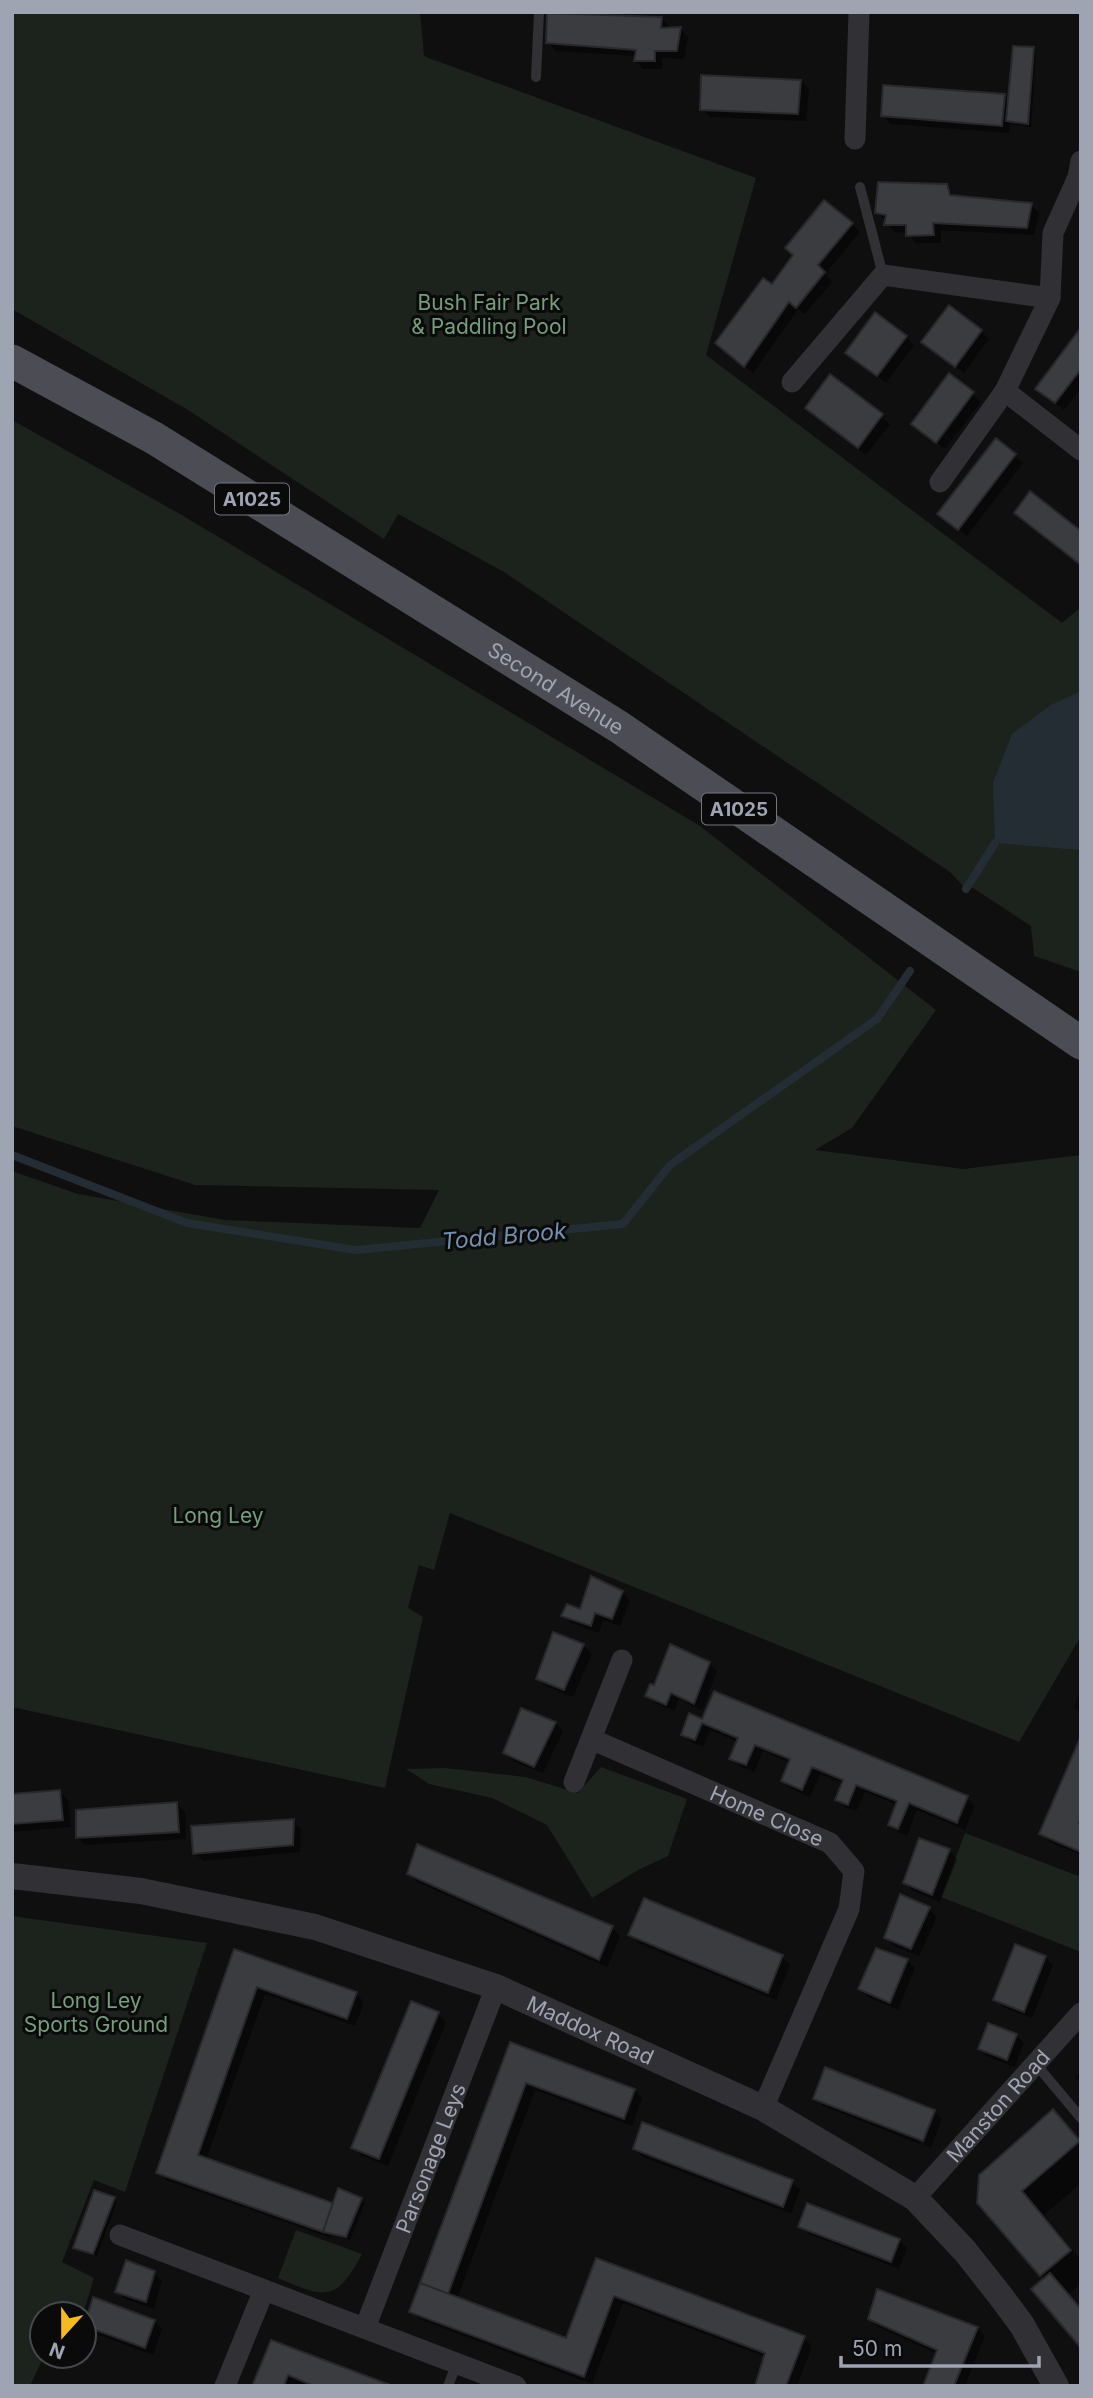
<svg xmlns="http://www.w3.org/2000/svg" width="1093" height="2398" viewBox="0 0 1093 2398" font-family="Inter,sans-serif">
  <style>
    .green { fill: #1b231c }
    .water { fill: #252d34 }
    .shadow { fill: #0007 }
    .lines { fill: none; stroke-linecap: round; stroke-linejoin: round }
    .stream { stroke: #252d34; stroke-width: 8 }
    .building { fill: #3b3c40; stroke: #29292c; stroke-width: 2 }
    .service { stroke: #303035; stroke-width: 10 }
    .minor { stroke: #303035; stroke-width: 21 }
    .tertiary { stroke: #303035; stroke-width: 26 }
    .primary { stroke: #4c4d54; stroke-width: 33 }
    .labels { text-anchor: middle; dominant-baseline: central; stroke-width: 6; stroke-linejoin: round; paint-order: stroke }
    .shield { fill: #0a0a0b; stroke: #727680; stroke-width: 2 }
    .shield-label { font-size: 19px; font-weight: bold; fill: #9fa4b2 }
    .park-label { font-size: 21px; fill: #759e7a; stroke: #0a0a0b }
    .street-label { font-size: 21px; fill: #9fa4b2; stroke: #0a0a0b }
    .water-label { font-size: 23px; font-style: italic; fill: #7490af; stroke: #0a0a0b }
  </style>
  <rect width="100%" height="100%" fill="#0f0f10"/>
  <g class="green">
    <polygon points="12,12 420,12 424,55 426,57 756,178 706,355 1062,623 1081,607 1081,972 1034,956 1031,926 970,886 966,889 950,872 504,572 398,514 384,539 188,410 12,309"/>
    <polygon points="12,420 180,514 700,826 936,1010 852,1128 815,1150 963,1169 1081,1155 1081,1636 1019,1742 450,1513 434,1570 419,1565 408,1608 423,1617 385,1788 12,1707 12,1171 78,1194 225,1220 420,1228 439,1190 195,1185 12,1126"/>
    <polygon points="601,1767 687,1799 668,1856 640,1869 592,1898 547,1825 492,1798 429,1784 406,1769 445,1768 525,1777 578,1793"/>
    <polygon points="965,1833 1081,1877 1081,1952 941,1897"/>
    <polygon points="12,1916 207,1943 125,2192 94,2180 62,2262 94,2278 83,2314 42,2314 44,2356 30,2386 12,2386"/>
    <path d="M296,2230l66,24c-26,49 -37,44 -84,24z"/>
  </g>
  <polygon class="water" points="1081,691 1081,850 995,843 993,783 1012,734 1051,705"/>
  <g class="shadow">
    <polygon points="662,19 670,27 669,30 681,29 688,37 684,59 662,58 662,69 643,69 636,61 636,56 556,51 548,43"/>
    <polygon points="1033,49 1036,52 1031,127 1010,124 1009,133 891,124 883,116 1004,95 1009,101"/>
    <polygon points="801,81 809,89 806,121 710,117 702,109"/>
    <polygon points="946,186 955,197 1031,205 1039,213 1034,235 941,230 941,243 916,243 908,233 894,232 877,212"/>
    <polygon points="852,224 860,232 825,274 832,282 805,314 798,309 753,373 726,351 773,287"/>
    <polygon points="981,331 989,339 964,373 932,350"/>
    <polygon points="1080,332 1081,388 1064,410 1038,388"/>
    <polygon points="906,337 914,345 886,383 847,353"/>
    <polygon points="949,376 981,402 945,449 921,431"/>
    <polygon points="831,377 890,424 866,455 807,408"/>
    <polygon points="996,440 1023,463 967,536 948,522"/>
    <polygon points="622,1592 630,1601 620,1626 603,1620 599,1633 571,1623 563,1615 581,1611"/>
    <polygon points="554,1635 584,1646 592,1654 573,1697 546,1686 538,1678"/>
    <polygon points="709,1663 717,1671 702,1711 679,1699 674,1711 655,1703 647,1695 655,1687"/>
    <polygon points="1080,1692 1081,1692 1081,1713 1074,1707"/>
    <polygon points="690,1716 967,1798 975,1806 965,1830 917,1810 907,1836 898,1832 890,1824 898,1805 865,1792 856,1811 845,1807 837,1799 844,1784 820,1774 810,1797 791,1789 783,1781 790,1763 763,1751 754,1772 740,1766 732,1758 738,1742 710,1730 703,1747 691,1742 683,1734"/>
    <polygon points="555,1723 563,1731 543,1773 513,1761 505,1753"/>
    <polygon points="1081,1741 1081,1855 1050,1842 1041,1834"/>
    <polygon points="60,1792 68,1800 71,1827 12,1832 12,1796"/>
    <polygon points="177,1804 185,1812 186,1839 85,1845 77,1837"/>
    <polygon points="293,1821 301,1829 300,1852 203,1861 195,1853"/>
    <polygon points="920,1840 949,1851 957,1859 940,1902 913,1891 905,1883"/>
    <polygon points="409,1874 612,1928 620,1936 607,1967 417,1882"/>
    <polygon points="644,1900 782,1957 790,1965 776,2000 638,1943 630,1935"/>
    <polygon points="928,1909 937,1917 919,1956 894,1946 886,1938"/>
    <polygon points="235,1951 356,1994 364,2002 355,2026 265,1994 206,2160 334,2205 361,2200 365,2203 350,2240 332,2235 331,2238 166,2180 158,2172"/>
    <polygon points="1045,1957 1053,1965 1032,2018 1003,2007 995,1999"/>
    <polygon points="907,1960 915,1968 898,2010 868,1997 860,1989"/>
    <polygon points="438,2014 446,2022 388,2166 362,2156 354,2148"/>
    <polygon points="1016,2035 1024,2043 1015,2067 988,2057 980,2049"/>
    <polygon points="511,2044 634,2090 642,2098 632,2126 535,2090 457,2299 567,2340 597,2261 804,2338 812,2346 797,2386 756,2386 765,2357 623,2303 592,2384 419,2319 411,2311"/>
    <polygon points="1081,2072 1081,2084 1075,2077"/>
    <polygon points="815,2098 934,2111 936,2113 932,2113 920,2144 823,2106"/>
    <polygon points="1052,2111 1081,2141 1081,2183 1044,2215 1081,2260 1081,2284 1068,2295 1041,2275 978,2203"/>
    <polygon points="936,2113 942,2119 931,2148 923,2145"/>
    <polygon points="635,2149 792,2182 800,2190 791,2214 643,2157"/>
    <polygon points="114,2199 117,2202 97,2256 79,2251 75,2248"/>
    <polygon points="800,2226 899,2240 907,2248 899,2269 809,2234"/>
    <polygon points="154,2273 162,2281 154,2309 125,2299 117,2291"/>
    <polygon points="870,2319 977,2328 985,2336 965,2386 925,2386 938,2354 878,2327"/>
    <polygon points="154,2321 162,2329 153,2355 94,2333 86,2325"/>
    <polygon points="272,2342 388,2386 253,2386"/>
  </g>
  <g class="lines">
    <g class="stream">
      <polyline points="966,889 995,843"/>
      <polyline points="12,1155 187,1223 356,1250 623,1224 670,1165 877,1019 910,971"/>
    </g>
  </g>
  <g class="building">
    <polygon points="547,13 662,17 661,28 681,27 677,51 655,51 655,61 634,61 636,50 546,43"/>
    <polygon points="1013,46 1034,47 1028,124 1006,121"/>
    <polygon points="701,75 801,80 798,114 700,110"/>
    <polygon points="883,85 1005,94 1002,126 881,116"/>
    <polygon points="878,182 947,184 950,195 1032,203 1027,228 933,223 934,235 906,236 906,225 884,225 886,215 875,213"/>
    <polygon points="824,200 853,223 818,265 825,272 796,308 789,302 744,367 715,343 763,278 772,284 793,255 785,248"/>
    <polygon points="949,305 982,330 955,367 921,342"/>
    <polygon points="875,312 907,336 877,376 845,353"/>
    <polygon points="1079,330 1081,369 1055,403 1035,389"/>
    <polygon points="949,373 974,392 936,443 911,424"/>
    <polygon points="830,374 883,414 858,448 805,408"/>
    <polygon points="996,438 1016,454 958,530 937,514"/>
    <polygon points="1030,491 1081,531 1081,565 1014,513"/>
    <polygon points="591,1576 623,1591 612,1619 595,1613 591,1626 561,1616 567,1604 580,1609"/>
    <polygon points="553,1632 584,1644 564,1690 536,1679"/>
    <polygon points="670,1644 710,1662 694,1704 671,1693 666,1705 645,1696 650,1684 654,1685"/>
    <polygon points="714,1691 968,1796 957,1823 909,1803 898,1829 888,1825 897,1801 856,1785 848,1805 835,1800 843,1780 812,1767 802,1790 781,1781 790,1759 755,1745 746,1765 729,1759 738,1738 702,1723 695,1740 681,1735 689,1713 702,1719"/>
    <polygon points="521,1708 556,1722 534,1767 503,1753"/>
    <polygon points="1081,1736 1081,1818 1079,1823 1081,1824 1081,1852 1039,1834"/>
    <polygon points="60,1790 63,1820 12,1824 12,1794"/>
    <polygon points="177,1802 179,1832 76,1838 76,1810"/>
    <polygon points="294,1819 293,1845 193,1854 191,1826"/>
    <polygon points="919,1838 950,1849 932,1895 903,1883"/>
    <polygon points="417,1844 613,1926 599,1960 407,1874"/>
    <polygon points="900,1894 930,1907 911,1949 884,1938"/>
    <polygon points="644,1898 783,1955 768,1993 628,1935"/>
    <polygon points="1015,1944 1046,1956 1024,2012 993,2000"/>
    <polygon points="876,1948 908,1959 890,2003 858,1989"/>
    <polygon points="234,1949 357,1992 347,2019 257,1987 198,2155 333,2203 323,2232 156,2173"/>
    <polygon points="411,2001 439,2012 379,2159 351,2148"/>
    <polygon points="988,2023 1017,2034 1007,2060 978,2049"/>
    <polygon points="510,2042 635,2089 624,2119 526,2083 448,2294 420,2283"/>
    <polygon points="825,2067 935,2110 923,2141 813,2099"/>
    <polygon points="1053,2109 1080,2141 1022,2191 1071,2250 1040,2276 977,2203 979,2175"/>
    <polygon points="642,2122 793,2180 783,2207 633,2149"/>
    <polygon points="338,2188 362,2198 346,2237 323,2232"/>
    <polygon points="94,2190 115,2197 93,2254 73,2248"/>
    <polygon points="807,2203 900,2239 891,2262 798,2227"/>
    <polygon points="596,2258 805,2336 786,2386 755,2386 765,2353 614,2296 584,2377 409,2312 420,2283 566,2338"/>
    <polygon points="126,2260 155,2271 146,2302 115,2292"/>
    <polygon points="1050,2273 1081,2309 1081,2348 1031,2289"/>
    <polygon points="877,2289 978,2327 954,2386 923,2386 937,2350 868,2319"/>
    <polygon points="93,2297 155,2320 145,2348 84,2326"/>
    <polygon points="271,2340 393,2386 314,2386 288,2375 284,2386 252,2386"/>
  </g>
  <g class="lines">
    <g class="service">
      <polyline points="536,77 539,12"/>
      <polyline points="860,187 883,275"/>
      <polyline points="1034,2062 1081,2118"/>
      <polyline points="448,2386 457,2363"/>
    </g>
    <g class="minor">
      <polyline points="855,139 859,12"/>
      <polyline points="792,382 883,275 1050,298 1053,233 1078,177 1081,161"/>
      <polyline points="1005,391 1081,450"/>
      <polyline points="940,482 1005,391 1050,298"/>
      <path id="s1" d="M591,1739l239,104 24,28 -5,38 -86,199"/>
      <polyline points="574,1782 622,1660"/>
      <path id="s2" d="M915,2198l166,-185"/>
      <polyline points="120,2235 516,2386"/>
      <path id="s3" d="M365,2328l131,-341"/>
      <polyline points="225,2386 264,2290"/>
    </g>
    <path class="tertiary" id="s4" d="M12,1876l129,15 174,36 181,60 267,121 152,90 50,53 34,43 23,31 34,61"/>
    <path class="primary" id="s5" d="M12,361l142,77 465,289 462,316"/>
  </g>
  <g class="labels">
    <g class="shield">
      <rect x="215" y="483.5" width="74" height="31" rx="5"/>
      <rect x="702" y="793.5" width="74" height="31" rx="5"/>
    </g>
    <g class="shield-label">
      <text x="252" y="499">A1025</text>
      <text x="739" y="809">A1025</text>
    </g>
    <g class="park-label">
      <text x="489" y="302">Bush Fair Park<tspan x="489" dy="24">&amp; Paddling Pool</tspan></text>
      <text x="218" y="1515">Long Ley</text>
      <text x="96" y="2000">Long Ley<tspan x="96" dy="24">Sports Ground</tspan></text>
    </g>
    <g class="street-label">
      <text stroke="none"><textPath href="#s5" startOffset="635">Second Avenue</textPath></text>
      <text stroke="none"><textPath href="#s1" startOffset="192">Home Close</textPath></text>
      <text stroke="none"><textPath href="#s4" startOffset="602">Maddox Road</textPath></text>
      <text stroke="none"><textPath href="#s2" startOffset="124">Manston Road</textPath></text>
      <text stroke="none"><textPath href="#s3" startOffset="182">Parsonage Leys</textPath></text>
    </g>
    <g class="water-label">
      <text transform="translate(504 1236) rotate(-5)">Todd Brook</text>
    </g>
  </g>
  <rect width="1093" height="2398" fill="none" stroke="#9fa4b2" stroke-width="28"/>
  <g transform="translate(63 2335) rotate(201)"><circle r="33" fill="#0a0a0b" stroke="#46484e" stroke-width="2"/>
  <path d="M0-5L12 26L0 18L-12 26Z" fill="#f6ba21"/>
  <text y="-10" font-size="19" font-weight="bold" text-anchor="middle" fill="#9fa4b2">N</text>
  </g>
  <path d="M841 2356v10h198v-10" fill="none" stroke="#9fa4b2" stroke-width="3.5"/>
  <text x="852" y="2356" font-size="21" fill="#9fa4b2" stroke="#0a0a0b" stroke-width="5" paint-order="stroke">50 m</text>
</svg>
